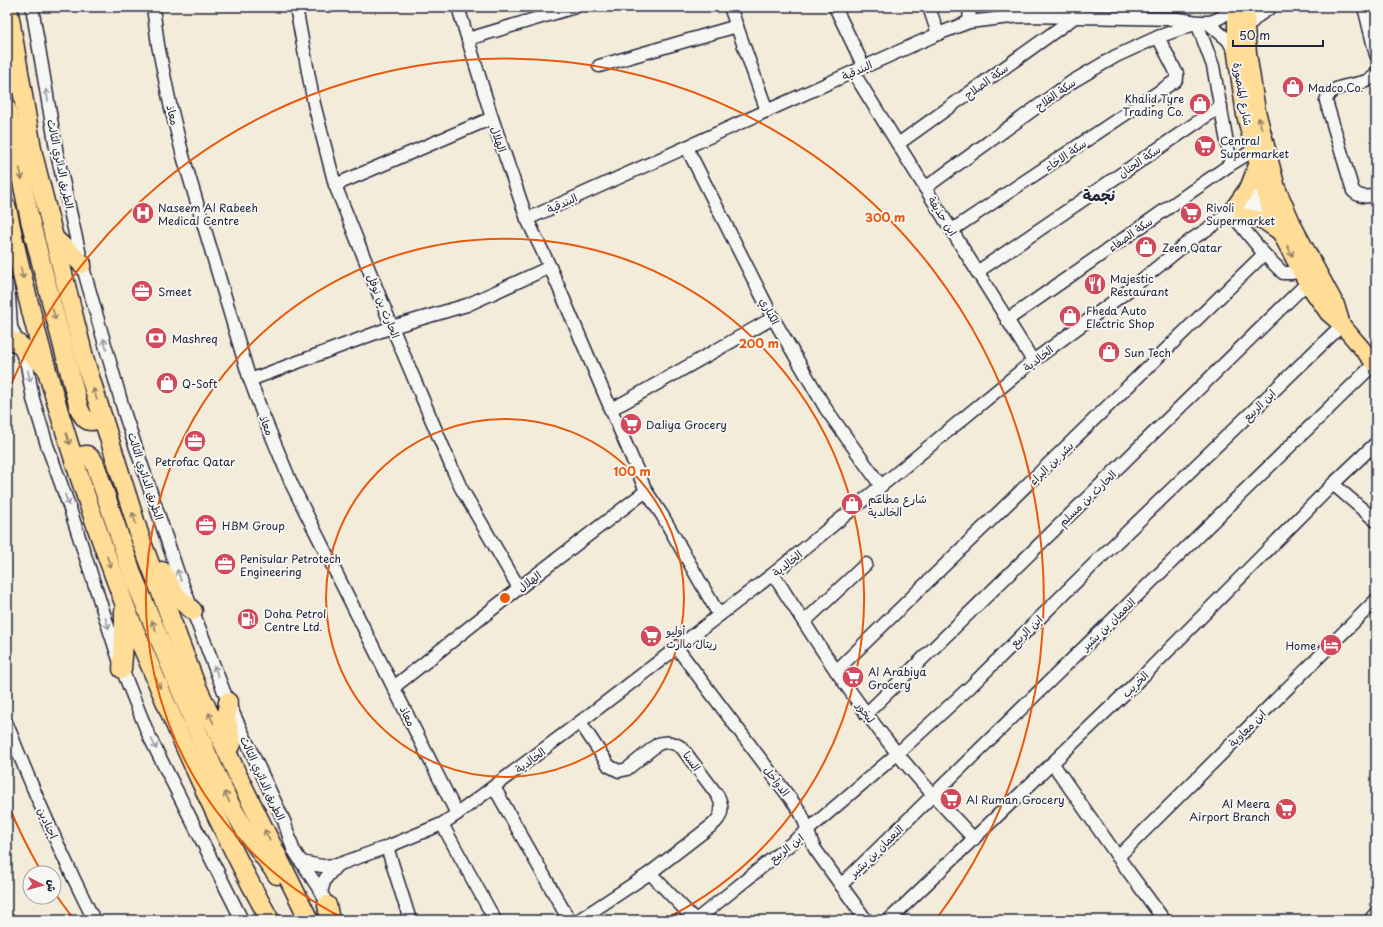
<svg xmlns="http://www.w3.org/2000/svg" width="1383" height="927" viewBox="0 0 1383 927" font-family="'Playpen Sans','Playpen Sans Arabic',sans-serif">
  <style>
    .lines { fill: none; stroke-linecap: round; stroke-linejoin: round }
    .minor-casing { stroke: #22223b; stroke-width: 15 }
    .major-casing { stroke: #22223b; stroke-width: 19 }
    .highway-casing { stroke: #22223b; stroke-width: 21 }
    .minor { stroke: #f6f6f2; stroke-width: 12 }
    .major { stroke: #ffdd96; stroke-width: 16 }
    .highway { stroke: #ffdd96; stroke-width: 18 }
    .oneway { stroke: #9797a0 }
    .oneway2 { stroke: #908068 }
    .ring { fill: none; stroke: #e8590c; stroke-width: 2 }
    .labels { text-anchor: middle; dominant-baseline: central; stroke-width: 4; stroke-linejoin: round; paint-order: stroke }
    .street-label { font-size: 11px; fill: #22223b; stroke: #f6f6f2 }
    .poi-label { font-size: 11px; fill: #22223b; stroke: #f6f6f2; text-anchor: start }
    .district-label { font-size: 15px; font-weight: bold; fill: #22223b; stroke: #f6f6f2 }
    .centre { fill: #e8590c; stroke: #f6f6f2; stroke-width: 2 }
    .ring-label { font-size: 12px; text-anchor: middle; font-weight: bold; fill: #e8590c; stroke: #f6f6f2; stroke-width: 4; stroke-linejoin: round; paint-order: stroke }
  </style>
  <rect width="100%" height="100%" fill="#f4ecda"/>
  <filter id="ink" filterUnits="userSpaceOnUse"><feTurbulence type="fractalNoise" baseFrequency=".025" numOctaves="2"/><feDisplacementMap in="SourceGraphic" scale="8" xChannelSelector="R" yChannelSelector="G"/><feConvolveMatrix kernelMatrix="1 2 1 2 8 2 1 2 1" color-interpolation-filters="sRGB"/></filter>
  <g filter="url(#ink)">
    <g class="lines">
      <g class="minor-casing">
        <g id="minor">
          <polyline points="32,7 57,154 82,264 125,415 178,573 228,702 284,821 293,849 321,892 330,910"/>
          <polyline points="153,7 158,45 170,104 183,156 249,377 263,415 292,485 457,814"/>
          <polyline points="296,7 314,104 335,185 392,327 452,468 461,488 519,588"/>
          <polyline points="458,7 492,118 527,219 550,267 646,491 662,515 719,615"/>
          <polyline points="730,7 767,111"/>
          <polyline points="835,7 864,67"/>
          <polyline points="929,7 938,34"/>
          <polyline points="1364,7 1376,55"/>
          <polyline points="969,22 970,7"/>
          <polyline points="1208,23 1228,40 1236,54"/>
          <polyline points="1246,28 1258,16 1271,7"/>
          <polyline points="468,39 575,7"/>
          <polyline points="599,66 737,26"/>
          <polyline points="853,72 1033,361"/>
          <path d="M1376,73c-9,17 -45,6 -50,28l27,90c7,7 14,6 23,4"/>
          <polyline points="898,144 1075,17 1077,7"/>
          <polyline points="687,148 773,318 826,409 881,486"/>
          <polyline points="335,185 492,118"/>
          <polyline points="925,188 1070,83 1116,56 1158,37 1197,23 1213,66 1231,164"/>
          <polyline points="1238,217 1274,201"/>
          <polyline points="1235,218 1264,254 1283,273 1292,273 1301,271"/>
          <path d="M527,219l337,-152 74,-33 31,-12 42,-5 16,-1 151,3c29,4 33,8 57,-12"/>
          <polyline points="952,230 1175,81 1177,78 1177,74 1158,37"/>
          <polyline points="977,272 1221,106"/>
          <polyline points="7,284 9,297 11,327 27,365 33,399 47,445 69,506 122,669 149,736 242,920"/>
          <polyline points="1007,320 1231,164 1254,150"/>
          <polyline points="250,380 392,327 467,305 550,267"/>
          <polyline points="610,409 623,403 773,318"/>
          <polyline points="1333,484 1376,521"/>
          <path d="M773,574c39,61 78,123 124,179 24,30 51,58 77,86"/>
          <polyline points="804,622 866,564"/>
          <path d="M677,648l122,162c8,13 9,26 16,39l51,71"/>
          <polyline points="836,671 1264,254"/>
          <polyline points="394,687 519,588 646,491"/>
          <polyline points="866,714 1307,283"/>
          <path d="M7,724c26,67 55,132 87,196"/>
          <polyline points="1053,764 1118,857 1164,920"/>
          <polyline points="494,787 569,920"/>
          <polyline points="442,824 495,920"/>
          <polyline points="387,847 410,920"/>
          <polyline points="1118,857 1376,600"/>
          <polyline points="301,862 322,866 337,865 387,847 442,824 457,814 580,722 773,574 881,486 1033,361 1133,287 1192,239 1214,225 1235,206 1273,189"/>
          <polyline points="650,873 695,920"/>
          <polyline points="841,885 1375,363"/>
          <polyline points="321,892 325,879 337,865"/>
          <path d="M579,920l71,-47 61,-47c11,-8 13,-18 7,-30l-36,-48c-8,-6 -15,-7 -24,-4l-31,25 -8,2 -10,-5 -29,-44"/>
          <polyline points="696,920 808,830 897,754 970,687 1097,561 1342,325"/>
          <polyline points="889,920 1144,675 1333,484 1376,443"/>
          <polyline points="1370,920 1376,913"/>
        </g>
      </g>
      <g class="major-casing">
        <g id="major">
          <polyline points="1236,7 1236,54 1245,115 1268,203 1280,232 1307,283 1328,313 1342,325 1376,365"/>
          <polyline points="1247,7 1246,28 1248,53 1257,111 1277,188 1295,229 1336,305 1342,325"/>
          <polyline points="1235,206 1249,186 1257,165"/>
          <polyline points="1242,216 1262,220 1280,232"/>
        </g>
      </g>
      <g class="highway-casing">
        <g id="highway">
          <polyline points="8,7 33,154 85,361 141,540 194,680 238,776 309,920"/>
          <path d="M7,109l23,111 49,188c6,15 10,15 24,10"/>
          <path d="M7,208c28,134 68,265 116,392 10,28 23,55 34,82 34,81 70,161 113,238"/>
          <polyline points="54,238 82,264"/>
          <polyline points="16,342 46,367"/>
          <polyline points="74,459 79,456 87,455 92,459 95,464 133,576 208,756 229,802 245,830 277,875"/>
          <polyline points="162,571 175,594 193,611"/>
          <polyline points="122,669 124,643 124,611"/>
          <polyline points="228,702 226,717 232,744"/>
          <polyline points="327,905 330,920"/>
        </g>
      </g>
      <use href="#minor" class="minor"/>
      <use href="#major" class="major"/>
      <use href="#highway" class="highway"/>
    </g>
    <defs><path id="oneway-shaft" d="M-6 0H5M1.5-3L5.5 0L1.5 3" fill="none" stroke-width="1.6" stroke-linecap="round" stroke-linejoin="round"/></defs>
    <g class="oneway">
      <use href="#oneway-shaft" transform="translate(47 95) rotate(-100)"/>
      <use href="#oneway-shaft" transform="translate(105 344) rotate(-106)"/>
      <use href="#oneway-shaft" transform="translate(29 376) rotate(79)"/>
      <use href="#oneway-shaft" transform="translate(67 500) rotate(70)"/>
      <use href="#oneway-shaft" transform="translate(179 575) rotate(-110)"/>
      <use href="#oneway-shaft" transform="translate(107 623) rotate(72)"/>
      <use href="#oneway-shaft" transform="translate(216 671) rotate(-111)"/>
      <use href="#oneway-shaft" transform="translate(154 744) rotate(64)"/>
    </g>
    <g class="oneway2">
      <use href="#oneway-shaft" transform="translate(1260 123) rotate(-105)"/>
      <use href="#oneway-shaft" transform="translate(21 174) rotate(78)"/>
      <use href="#oneway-shaft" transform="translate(1290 251) rotate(63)"/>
      <use href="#oneway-shaft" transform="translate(22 273) rotate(76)"/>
      <use href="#oneway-shaft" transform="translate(54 314) rotate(75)"/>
      <use href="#oneway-shaft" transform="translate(95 394) rotate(-108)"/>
      <use href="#oneway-shaft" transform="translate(68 439) rotate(73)"/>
      <use href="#oneway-shaft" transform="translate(134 518) rotate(-107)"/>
      <use href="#oneway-shaft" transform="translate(109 562) rotate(70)"/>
      <use href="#oneway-shaft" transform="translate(154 626) rotate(-112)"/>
      <use href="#oneway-shaft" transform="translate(158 683) rotate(67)"/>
      <use href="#oneway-shaft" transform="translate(211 718) rotate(-115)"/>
      <use href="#oneway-shaft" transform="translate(227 797) rotate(-116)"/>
      <use href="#oneway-shaft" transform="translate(267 835) rotate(-116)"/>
    </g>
  </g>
  <g class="ring">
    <circle cx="505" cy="598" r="179"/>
    <path d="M345 919A359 359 0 1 1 665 919"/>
    <path d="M73 918A538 538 0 0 1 56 895M41 871A538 538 0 0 1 8 804M8 392A538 538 0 1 1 937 918"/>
  </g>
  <defs>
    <g id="shop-disc" transform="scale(1.15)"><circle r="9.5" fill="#d1495b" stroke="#f6f6f2"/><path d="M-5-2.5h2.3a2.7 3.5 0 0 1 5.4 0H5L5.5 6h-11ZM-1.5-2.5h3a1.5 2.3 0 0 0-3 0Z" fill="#fff"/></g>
    <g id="supermarket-disc" transform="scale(1.15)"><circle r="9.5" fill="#d1495b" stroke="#f6f6f2"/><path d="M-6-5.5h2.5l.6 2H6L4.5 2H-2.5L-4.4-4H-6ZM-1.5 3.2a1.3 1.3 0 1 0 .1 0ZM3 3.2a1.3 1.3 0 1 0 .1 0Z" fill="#fff"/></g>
    <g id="hospital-disc" transform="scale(1.15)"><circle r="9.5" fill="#d1495b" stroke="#f6f6f2"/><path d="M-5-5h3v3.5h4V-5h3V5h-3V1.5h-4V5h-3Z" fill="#fff"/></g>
    <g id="restaurant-disc" transform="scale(1.15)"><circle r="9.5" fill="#d1495b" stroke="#f6f6f2"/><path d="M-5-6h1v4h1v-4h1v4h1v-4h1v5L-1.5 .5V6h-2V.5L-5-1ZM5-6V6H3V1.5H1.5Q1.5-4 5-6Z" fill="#fff"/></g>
    <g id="office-disc" transform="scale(1.15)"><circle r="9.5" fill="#d1495b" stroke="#f6f6f2"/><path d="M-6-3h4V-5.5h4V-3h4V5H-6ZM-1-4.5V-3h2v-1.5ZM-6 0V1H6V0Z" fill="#fff"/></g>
    <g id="bank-disc" transform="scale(1.15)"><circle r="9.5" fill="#d1495b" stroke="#f6f6f2"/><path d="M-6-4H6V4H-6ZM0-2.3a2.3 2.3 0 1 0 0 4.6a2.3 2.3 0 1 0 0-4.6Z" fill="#fff"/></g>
    <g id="fuel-disc" transform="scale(1.15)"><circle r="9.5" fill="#d1495b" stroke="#f6f6f2"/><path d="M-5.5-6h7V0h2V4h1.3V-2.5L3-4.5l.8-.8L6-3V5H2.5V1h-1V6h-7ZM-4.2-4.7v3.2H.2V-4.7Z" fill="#fff"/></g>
    <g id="hotel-disc" transform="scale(1.15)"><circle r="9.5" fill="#d1495b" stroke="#f6f6f2"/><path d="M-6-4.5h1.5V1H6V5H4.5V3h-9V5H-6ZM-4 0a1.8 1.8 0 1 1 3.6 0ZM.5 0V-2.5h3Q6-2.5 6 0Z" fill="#fff"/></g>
  </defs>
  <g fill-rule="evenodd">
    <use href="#shop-disc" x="1293" y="87"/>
    <use href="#shop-disc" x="1200" y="104"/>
    <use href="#supermarket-disc" x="1205" y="146"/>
    <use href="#hospital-disc" x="143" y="213"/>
    <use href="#supermarket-disc" x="1191" y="213"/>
    <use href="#shop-disc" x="1146" y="247"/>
    <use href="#restaurant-disc" x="1095" y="284"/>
    <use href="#office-disc" x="142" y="291"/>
    <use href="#shop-disc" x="1070" y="316"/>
    <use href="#bank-disc" x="156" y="338"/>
    <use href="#shop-disc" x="1109" y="352"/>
    <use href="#shop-disc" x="167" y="383"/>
    <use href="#supermarket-disc" x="631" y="424"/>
    <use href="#office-disc" x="195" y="441"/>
    <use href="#shop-disc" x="852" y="504"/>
    <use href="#office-disc" x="206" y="525"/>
    <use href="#office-disc" x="225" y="564"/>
    <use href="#fuel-disc" x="248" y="619"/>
    <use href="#supermarket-disc" x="651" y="636"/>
    <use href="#hotel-disc" x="1331" y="645"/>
    <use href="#supermarket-disc" x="853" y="677"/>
    <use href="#supermarket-disc" x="951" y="799"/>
    <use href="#supermarket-disc" x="1286" y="809"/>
  </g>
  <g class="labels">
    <g class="street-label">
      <text transform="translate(857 70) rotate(-24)">البندقية</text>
      <text transform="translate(986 81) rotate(-36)">سكة الصلاح</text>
      <text transform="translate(1055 94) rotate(-35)">سكة الفلاح</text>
      <text transform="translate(1243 94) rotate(80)">شارع المنصورة</text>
      <text transform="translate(173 115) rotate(76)">معاذ</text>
      <text transform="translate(499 139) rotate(71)">الهلال</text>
      <text transform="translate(1065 155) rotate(-34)">سكة الاخاء</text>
      <text transform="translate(1139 161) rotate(-34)">سكة الحنان</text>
      <text transform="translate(61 164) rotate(78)">الطريق الدائري الثالث</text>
      <text transform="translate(562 203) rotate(-24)">البندقية</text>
      <text transform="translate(943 216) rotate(58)">ابن حذيفة</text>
      <text transform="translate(1130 234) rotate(-35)">سكة الصفاء</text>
      <text transform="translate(384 306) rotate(68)">الحارث بن نوفل</text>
      <text transform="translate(770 311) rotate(62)">الكناري</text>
      <text transform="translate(1038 358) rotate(-38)">الخالدية</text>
      <text transform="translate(1259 405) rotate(-44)">ابن الربيع</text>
      <text transform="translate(267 425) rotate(69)">معاذ</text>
      <text transform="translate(1051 463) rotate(-44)">بشر بن البراء</text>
      <text transform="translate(146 476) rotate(72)">الطريق الدائري الثالث</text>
      <text transform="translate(1087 498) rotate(-44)">الحارث بن مسلم</text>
      <text transform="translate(787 563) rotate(-39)">الخالدية</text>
      <text transform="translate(529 581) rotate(-37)">الهلال</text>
      <text transform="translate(1108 624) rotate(-44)">النعمان بن بشير</text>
      <text transform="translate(1026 631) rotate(-45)">ابن الربيع</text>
      <text transform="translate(1135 684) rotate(-44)">الخريب</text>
      <text transform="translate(866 712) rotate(54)">لبخور</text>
      <text transform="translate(408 716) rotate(64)">معاذ</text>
      <text transform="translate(1247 728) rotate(-45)">ابن معاوية</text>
      <text transform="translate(530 760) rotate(-37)">الخالدية</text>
      <text transform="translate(692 761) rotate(54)">السنا</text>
      <text transform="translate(263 778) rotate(65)">الطريق الدائري الثالث</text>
      <text transform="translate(777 781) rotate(53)">الدواخل</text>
      <text transform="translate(48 823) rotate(66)">اجنادين</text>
      <text transform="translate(786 848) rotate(-38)">ابن الربيع</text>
      <text transform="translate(876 851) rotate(-44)">النعمان بن بشير</text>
    </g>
    <g class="poi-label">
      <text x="1308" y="87">Madco Co.</text>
      <text x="1184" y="98" text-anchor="end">Khalid Tyre<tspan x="1184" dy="13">Trading Co.</tspan></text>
      <text x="1220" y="140">Central<tspan x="1220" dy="13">Supermarket</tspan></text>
      <text x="158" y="207">Naseem Al Rabeeh<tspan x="158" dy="13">Medical Centre</tspan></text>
      <text x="1206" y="207">Rivoli<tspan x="1206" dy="13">Supermarket</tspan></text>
      <text x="1162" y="247">Zeen Qatar</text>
      <text x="1110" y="278">Majestic<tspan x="1110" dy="13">Restaurant</tspan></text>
      <text x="158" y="291">Smeet</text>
      <text x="1086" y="310">Fheda Auto<tspan x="1086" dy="13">Electric Shop</tspan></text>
      <text x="172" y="338">Mashreq</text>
      <text x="1124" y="352">Sun Tech</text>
      <text x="182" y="383">Q-Soft</text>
      <text x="646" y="424">Daliya Grocery</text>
      <text x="195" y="461" text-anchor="middle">Petrofac Qatar</text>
      <text x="868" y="498">شارع مطاعم<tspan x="868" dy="13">الخالدية</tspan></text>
      <text x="222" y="525">HBM Group</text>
      <text x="240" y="558">Penisular Petrotech<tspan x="240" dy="13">Engineering</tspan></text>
      <text x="264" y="613">Doha Petrol<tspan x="264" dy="13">Centre Ltd.</tspan></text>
      <text x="666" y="630">أوليو<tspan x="666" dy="13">ريتال ماارت</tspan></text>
      <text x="1316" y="645" text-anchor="end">Home</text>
      <text x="868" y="671">Al Arabiya<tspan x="868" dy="13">Grocery</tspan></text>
      <text x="966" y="799">Al Ruman Grocery</text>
      <text x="1270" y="803" text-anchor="end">Al Meera<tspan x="1270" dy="13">Airport Branch</tspan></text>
    </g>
    <g class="district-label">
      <text x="1099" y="194">نجمة</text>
    </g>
  </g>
  <circle cx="505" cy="598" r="6" class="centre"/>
  <g class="ring-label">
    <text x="885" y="222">300 m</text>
    <text x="759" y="348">200 m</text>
    <text x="632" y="476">100 m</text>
  </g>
  <rect width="1383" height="927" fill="none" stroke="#f6f6f2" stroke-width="24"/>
  <rect x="12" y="12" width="1359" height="903" fill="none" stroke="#22223b" stroke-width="1.5" filter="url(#ink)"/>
  <g transform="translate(42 885) rotate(96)"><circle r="19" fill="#f6f6f2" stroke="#a1a1a9"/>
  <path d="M0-3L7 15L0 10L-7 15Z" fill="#d1495b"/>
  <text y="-6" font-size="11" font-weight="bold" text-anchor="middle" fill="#22223b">ش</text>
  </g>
  <path d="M1233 40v6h90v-6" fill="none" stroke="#22223b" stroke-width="2"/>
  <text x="1239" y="40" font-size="12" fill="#22223b" stroke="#f6f6f2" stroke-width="3" paint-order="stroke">50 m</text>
</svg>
